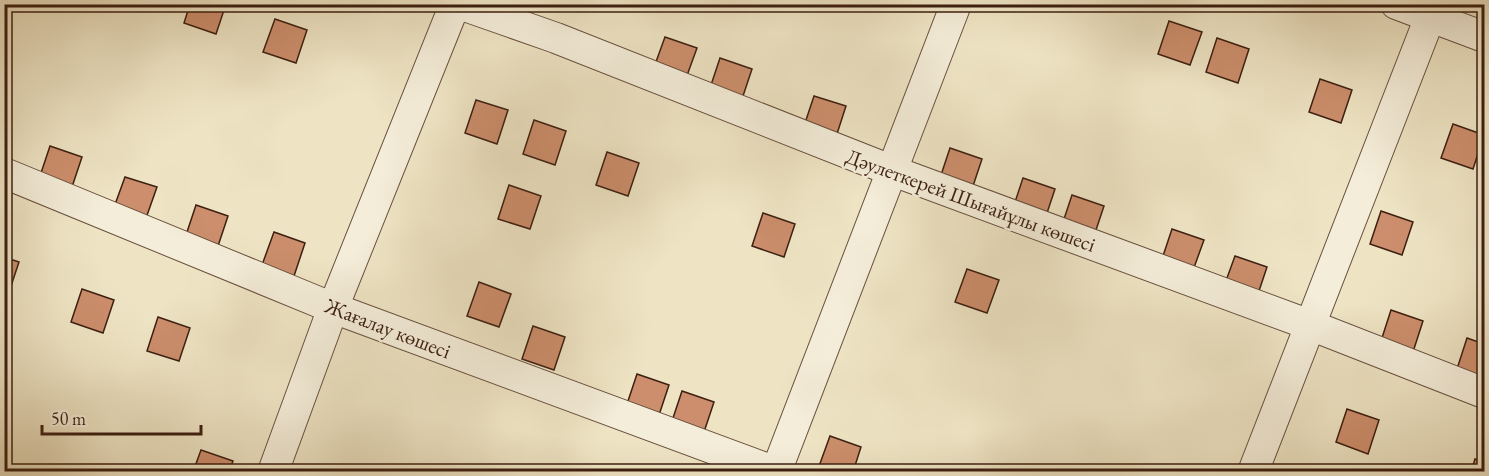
<svg xmlns="http://www.w3.org/2000/svg" width="1489" height="476" viewBox="0 0 1489 476" font-family="'EB Garamond',serif">
  <style>
    .building { fill: #cc8e6c; stroke: #3c1f11; stroke-width: 1.5 }
    .lines { fill: none; stroke-linecap: round; stroke-linejoin: round }
    .minor-casing { stroke: #68503e; stroke-width: 32 }
    .minor { stroke: #f4edd9; stroke-width: 30 }
    .labels { text-anchor: middle; dominant-baseline: central; stroke-width: 5; stroke-linejoin: round; paint-order: stroke }
    .street-label { font-size: 21px; fill: #3c1f11; stroke: #f4edd9 }
  </style>
  <rect width="100%" height="100%" fill="#eee4c4"/>
  <filter id="stains"><feTurbulence type="fractalNoise" baseFrequency=".00333" numOctaves="4"/><feColorMatrix values="0 0 0 0 .2 0 0 0 0 .09 0 0 0 0 .02 0 0 0 .5 -.17"/></filter>
  <radialGradient id="worn" r=".72"><stop offset=".6" stop-color="#630" stop-opacity="0"/><stop offset="1" stop-color="#630" stop-opacity=".3"/></radialGradient>
  <g class="building">
    <polygon points="190,4 226,4 216,34 184,23"/>
    <polygon points="275,19 307,30 296,63 263,52"/>
    <polygon points="1169,21 1202,32 1190,65 1158,54"/>
    <polygon points="665,37 697,48 685,81 653,70"/>
    <polygon points="1217,38 1249,49 1238,83 1206,72"/>
    <polygon points="720,58 752,69 741,102 709,91"/>
    <polygon points="1320,79 1352,90 1341,123 1309,112"/>
    <polygon points="814,96 846,106 835,140 803,129"/>
    <polygon points="476,100 508,110 497,144 465,133"/>
    <polygon points="534,120 566,131 555,165 523,154"/>
    <polygon points="1453,124 1484,135 1473,169 1441,158"/>
    <polygon points="50,146 82,157 71,190 39,179"/>
    <polygon points="950,148 982,159 971,192 939,181"/>
    <polygon points="607,152 639,163 628,196 596,185"/>
    <polygon points="125,177 157,187 145,221 113,210"/>
    <polygon points="1023,178 1055,189 1044,222 1012,211"/>
    <polygon points="509,185 541,196 530,229 498,219"/>
    <polygon points="1072,195 1104,206 1093,239 1061,228"/>
    <polygon points="196,205 228,216 217,249 185,238"/>
    <polygon points="1381,211 1413,222 1402,255 1370,244"/>
    <polygon points="763,213 795,224 784,257 752,246"/>
    <polygon points="1172,229 1204,240 1192,273 1161,262"/>
    <polygon points="274,232 305,243 294,276 262,265"/>
    <polygon points="1235,256 1267,267 1256,300 1223,289"/>
    <polygon points="4,257 19,262 8,295 4,294"/>
    <polygon points="967,269 999,280 987,313 955,302"/>
    <polygon points="479,282 511,294 499,327 467,316"/>
    <polygon points="82,289 114,300 103,333 71,322"/>
    <polygon points="1391,310 1423,321 1412,355 1380,344"/>
    <polygon points="158,317 190,328 179,361 147,351"/>
    <polygon points="533,326 565,337 554,370 522,359"/>
    <polygon points="1467,338 1484,344 1484,382 1456,372"/>
    <polygon points="637,374 669,385 658,418 626,407"/>
    <polygon points="682,391 714,402 703,435 671,424"/>
    <polygon points="1347,409 1379,420 1368,454 1336,442"/>
    <polygon points="830,436 861,447 853,472 826,472 818,469"/>
    <polygon points="201,450 233,461 229,472 193,472"/>
    <polygon points="1475,459 1484,462 1484,472 1471,472"/>
  </g>
  <g class="lines">
    <g class="minor-casing">
      <g id="minor">
        <polyline points="459,4 556,38 893,171 1310,325 1484,393"/>
        <polyline points="1396,4 1484,37"/>
        <polyline points="4,173 333,308 776,472"/>
        <polyline points="273,472 333,308 455,4"/>
        <polyline points="776,472 956,4"/>
        <polyline points="1253,472 1430,17"/>
      </g>
    </g>
    <use href="#minor" class="minor"/>
  </g>
  <g class="labels">
    <g class="street-label">
      <text transform="translate(971 200) rotate(20)">Дәулеткерей Шығайұлы көшесі</text>
      <text transform="translate(388 328) rotate(21)">Жағалау көшесі</text>
    </g>
  </g>
  <rect width="1489" height="476" fill="none" stroke="#eee4c4" stroke-width="24"/>
  <rect x="6" y="6" width="1477" height="464" fill="none" stroke="#3c1f11" stroke-width="3"/>
  <rect x="12" y="12" width="1465" height="452" fill="none" stroke="#3c1f11" stroke-width="1.5"/>
  <path d="M42 425v9h159v-9" fill="none" stroke="#3c1f11" stroke-width="3"/>
  <text x="51" y="425" font-size="18" fill="#3c1f11" stroke="#f4edd9" stroke-width="4.5" paint-order="stroke">50 m</text>
  <rect width="100%" height="100%" filter="url(#stains)"/>
  <rect width="100%" height="100%" fill="url(#worn)"/>
</svg>
